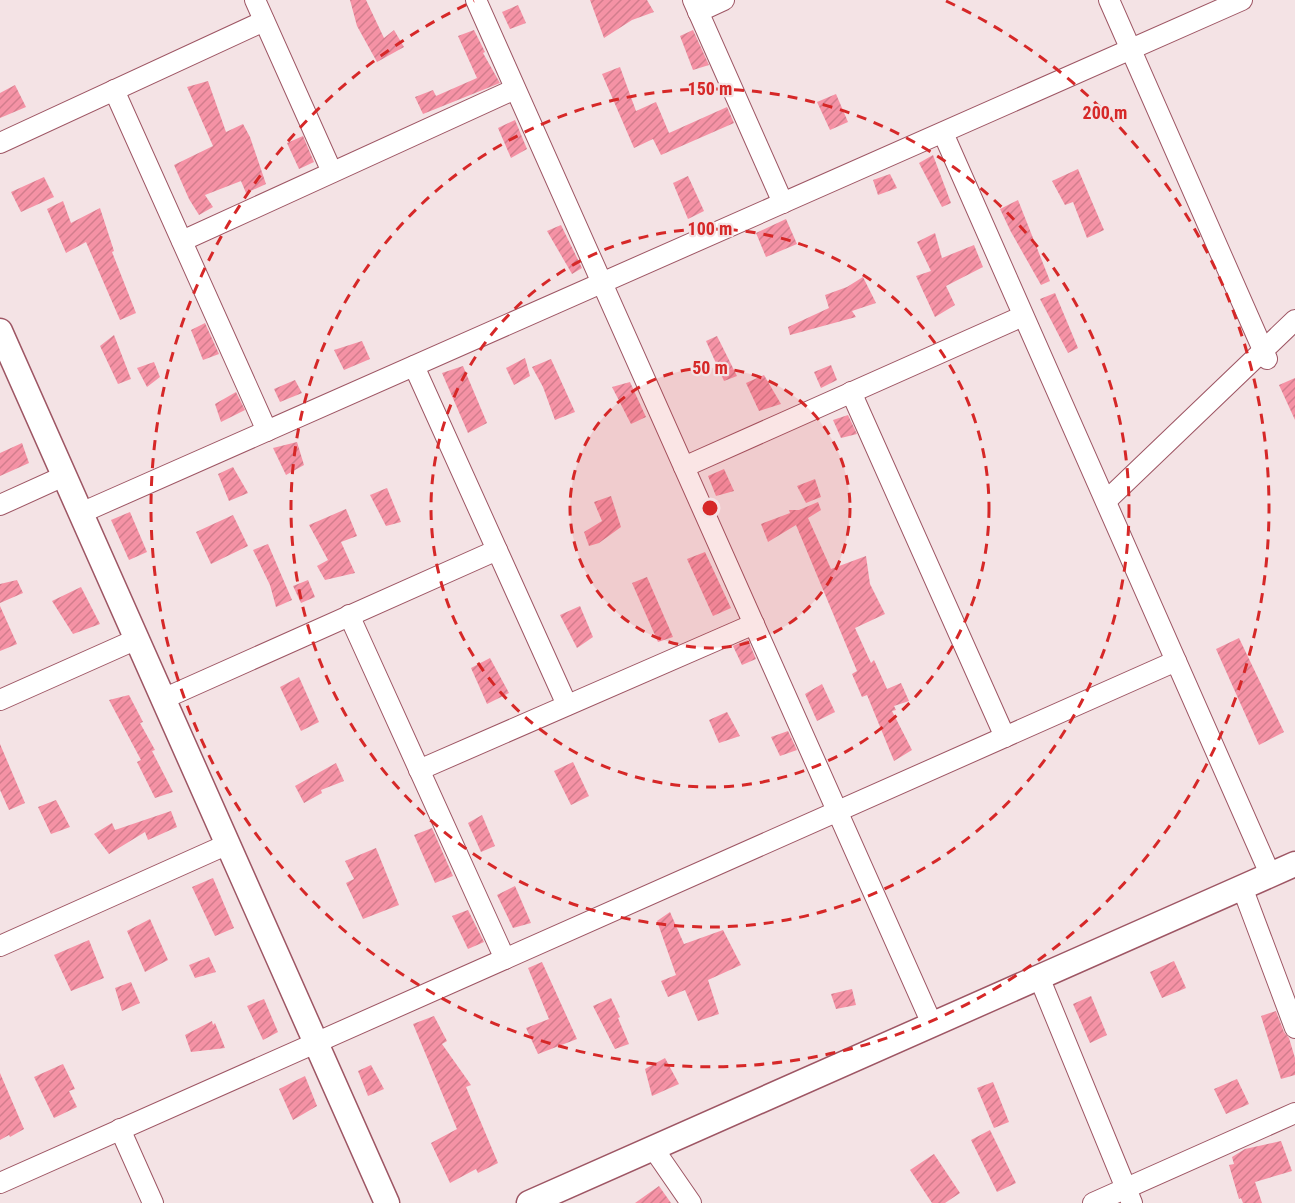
<svg xmlns="http://www.w3.org/2000/svg" width="1295" height="1203" viewBox="0 0 1295 1203" font-family="'Roboto Condensed',sans-serif">
  <style>
    .building { fill: url(#building-hatch) }
    .lines { fill: none; stroke-linecap: round; stroke-linejoin: round }
    .minor-casing { stroke: #9e5664; stroke-width: 22 }
    .tertiary-casing { stroke: #9e5664; stroke-width: 27 }
    .minor { stroke: #fff; stroke-width: 20 }
    .tertiary { stroke: #fff; stroke-width: 24 }
    .ring { fill: none; stroke: #d62828; stroke-width: 3; stroke-dasharray: 10 8 }
    .centre { fill: #d62828; stroke: #f4e3e5; stroke-width: 3 }
    .ring-label { font-size: 18px; text-anchor: middle; font-weight: bold; fill: #d62828; stroke: #f4e3e5; stroke-width: 4.5; stroke-linejoin: round; paint-order: stroke }
  </style>
  <defs>
    <pattern id="building-hatch" width="6" height="6" patternUnits="userSpaceOnUse" patternTransform="scale(1.5)"><rect width="6" height="6" fill="#f592a5"/><path d="M-1 1l2-2M0 6l6-6M5 7l2-2" fill="none" stroke="#d27d8d"/></pattern>
  </defs>
  <rect width="100%" height="100%" fill="#f4e3e5"/>
  <g class="building">
    <polygon points="350,0 366,0 384,38 394,30 404,47 377,62 357,26"/>
    <polygon points="590,0 647,0 654,12 632,20 604,38"/>
    <polygon points="518,5 526,23 510,29 502,12"/>
    <polygon points="474,30 485,52 483,53 500,83 423,114 415,97 433,90 436,96 477,78 458,36"/>
    <polygon points="693,30 709,65 693,70 680,36"/>
    <polygon points="620,67 636,111 656,102 669,133 727,107 734,123 661,155 653,139 634,148 602,74"/>
    <polygon points="208,81 226,132 243,124 250,137 266,184 246,193 241,181 205,195 213,207 199,215 189,199 174,165 213,146 187,87"/>
    <polygon points="15,85 26,107 0,118 0,93"/>
    <polygon points="836,94 848,122 830,130 817,102"/>
    <polygon points="515,120 527,149 511,158 498,128"/>
    <polygon points="303,136 314,162 299,169 287,143"/>
    <polygon points="933,155 951,203 942,207 919,163"/>
    <polygon points="1078,169 1104,230 1087,238 1073,202 1065,205 1052,181"/>
    <polygon points="890,174 897,188 878,195 873,180"/>
    <polygon points="688,176 704,211 688,219 673,183"/>
    <polygon points="44,177 54,197 21,212 11,192"/>
    <polygon points="1018,200 1050,281 1041,285 1011,232 1000,209"/>
    <polygon points="63,201 71,223 100,208 114,251 112,252 136,313 120,320 86,242 66,253 47,209"/>
    <polygon points="786,219 797,244 766,257 756,233"/>
    <polygon points="561,225 582,268 572,274 547,231"/>
    <polygon points="935,233 942,258 974,245 983,267 946,286 955,305 935,317 916,276 931,271 917,242"/>
    <polygon points="863,277 876,303 852,311 856,317 790,335 788,327 829,308 825,295 847,287"/>
    <polygon points="1055,293 1078,348 1068,353 1040,299"/>
    <polygon points="205,323 219,354 203,360 191,330"/>
    <polygon points="114,335 131,379 118,384 100,346"/>
    <polygon points="717,336 737,376 724,381 706,341"/>
    <polygon points="362,341 370,359 344,370 334,350"/>
    <polygon points="525,358 530,376 514,385 506,368"/>
    <polygon points="551,359 575,412 555,420 543,387 532,367"/>
    <polygon points="154,362 160,377 147,387 137,368"/>
    <polygon points="831,365 837,380 821,388 814,372"/>
    <polygon points="463,366 487,423 468,433 442,373"/>
    <polygon points="764,375 781,404 759,411 746,383"/>
    <polygon points="1295,378 1295,420 1279,385"/>
    <polygon points="295,380 302,393 280,402 274,389"/>
    <polygon points="630,382 646,417 631,424 612,387"/>
    <polygon points="236,392 245,410 221,422 215,404"/>
    <polygon points="848,415 857,434 841,438 833,420"/>
    <polygon points="297,442 304,465 286,475 273,448"/>
    <polygon points="22,443 29,463 0,476 0,453"/>
    <polygon points="233,467 248,493 229,501 218,474"/>
    <polygon points="724,469 734,491 716,496 708,476"/>
    <polygon points="815,479 821,497 806,503 797,486"/>
    <polygon points="387,488 401,522 386,526 370,495"/>
    <polygon points="611,496 621,527 599,543 589,546 584,532 602,521 594,502"/>
    <polygon points="818,502 821,510 808,518 831,569 866,556 870,584 885,614 855,628 871,663 874,660 887,689 901,683 909,701 894,706 896,710 892,711 912,750 894,761 867,695 862,697 852,674 857,671 796,525 768,542 761,524 790,513 789,510 799,510"/>
    <polygon points="346,509 357,536 341,542 355,573 325,580 317,566 328,560 309,525"/>
    <polygon points="130,512 147,552 129,560 111,520"/>
    <polygon points="233,515 248,546 211,564 196,532"/>
    <polygon points="268,544 292,600 276,607 270,585 253,550"/>
    <polygon points="705,552 731,608 713,616 687,559"/>
    <polygon points="647,577 673,637 658,642 632,583"/>
    <polygon points="17,580 23,593 0,603 0,584"/>
    <polygon points="308,580 315,597 301,603 293,586"/>
    <polygon points="81,587 100,624 73,634 52,601"/>
    <polygon points="0,606 17,644 0,651"/>
    <polygon points="580,606 593,637 577,648 560,615"/>
    <polygon points="1239,638 1284,732 1259,745 1216,649"/>
    <polygon points="748,640 756,659 742,665 733,646"/>
    <polygon points="490,658 509,693 487,704 471,668"/>
    <polygon points="299,677 319,722 301,731 280,687"/>
    <polygon points="822,684 835,712 817,721 805,694"/>
    <polygon points="129,695 143,722 140,723 155,750 152,751 173,792 155,798 137,762 141,760 109,700"/>
    <polygon points="727,712 740,736 719,743 709,720"/>
    <polygon points="788,731 797,750 780,756 771,737"/>
    <polygon points="0,744 25,803 9,810 0,790"/>
    <polygon points="573,762 589,796 571,805 554,771"/>
    <polygon points="336,763 344,781 321,790 322,793 304,803 295,786"/>
    <polygon points="56,800 70,827 51,834 38,807"/>
    <polygon points="171,811 177,827 148,840 145,832 109,854 94,834 112,823 115,830"/>
    <polygon points="482,815 495,846 481,852 468,823"/>
    <polygon points="432,828 453,876 435,883 414,835"/>
    <polygon points="376,848 399,905 363,919 346,883 354,879 345,861"/>
    <polygon points="213,878 234,928 215,936 192,887"/>
    <polygon points="515,886 531,923 513,928 497,895"/>
    <polygon points="468,910 484,942 468,949 452,916"/>
    <polygon points="670,912 684,944 723,930 741,965 708,980 719,1014 698,1021 685,990 668,997 661,981 676,975 657,921"/>
    <polygon points="150,919 168,960 145,972 127,931"/>
    <polygon points="89,940 104,978 71,991 54,955"/>
    <polygon points="209,957 216,972 195,978 189,965"/>
    <polygon points="1174,961 1186,988 1162,998 1150,972"/>
    <polygon points="542,962 577,1039 538,1054 526,1028 549,1019 528,968"/>
    <polygon points="131,982 140,1003 122,1011 115,988"/>
    <polygon points="852,989 856,1005 836,1009 831,994"/>
    <polygon points="1091,996 1107,1035 1090,1043 1073,1004"/>
    <polygon points="611,998 620,1017 618,1018 629,1044 615,1049 593,1006"/>
    <polygon points="264,999 278,1032 263,1040 247,1006"/>
    <polygon points="1276,1011 1284,1032 1289,1038 1295,1058 1295,1075 1281,1079 1261,1016"/>
    <polygon points="434,1016 447,1041 442,1044 471,1085 466,1087 498,1163 478,1173 476,1169 450,1183 431,1143 457,1129 413,1024"/>
    <polygon points="212,1021 213,1025 215,1023 225,1048 191,1052 185,1035"/>
    <polygon points="665,1058 679,1084 652,1096 645,1069"/>
    <polygon points="63,1064 75,1089 69,1091 77,1107 54,1118 34,1077"/>
    <polygon points="371,1065 384,1089 368,1096 358,1071"/>
    <polygon points="0,1073 24,1129 10,1137 9,1135 0,1140"/>
    <polygon points="305,1076 317,1106 293,1120 279,1089"/>
    <polygon points="1237,1079 1249,1104 1226,1114 1214,1089"/>
    <polygon points="993,1082 1009,1122 994,1128 977,1088"/>
    <polygon points="990,1130 1016,1183 997,1192 971,1140"/>
    <polygon points="1281,1141 1292,1171 1255,1182 1262,1203 1243,1203 1241,1198 1239,1199 1229,1165 1234,1164 1232,1157 1245,1149"/>
    <polygon points="934,1154 960,1193 945,1203 932,1203 910,1170"/>
    <polygon points="659,1186 671,1203 635,1203"/>
  </g>
  <g class="lines">
    <g class="minor-casing">
      <g id="minor">
        <polyline points="255,0 332,172"/>
        <polyline points="476,0 932,1024"/>
        <polyline points="693,0 783,203"/>
        <polyline points="1109,0 1267,359"/>
        <polyline points="698,12 724,0"/>
        <polyline points="114,90 267,431"/>
        <polyline points="943,133 1270,874"/>
        <polyline points="0,143 264,21"/>
        <polyline points="182,241 515,89"/>
        <polyline points="414,366 567,705"/>
        <polyline points="851,392 1005,737"/>
        <polyline points="684,467 1023,316"/>
        <polyline points="1106,501 1295,320"/>
        <polyline points="0,505 64,476"/>
        <polyline points="81,513 1242,0"/>
        <polyline points="349,615 505,959"/>
        <polyline points="163,699 497,550"/>
        <polyline points="0,700 137,639"/>
        <polyline points="419,770 754,624"/>
        <polyline points="1242,887 1295,1028"/>
        <polyline points="0,946 228,844"/>
        <polyline points="1039,977 1132,1203"/>
        <polyline points="120,1129 153,1203"/>
        <polyline points="653,1148 691,1203"/>
        <polyline points="0,1183 1176,661"/>
        <polyline points="1093,1203 1295,1113"/>
      </g>
    </g>
    <g class="tertiary-casing">
      <g id="tertiary">
        <polyline points="0,331 387,1203"/>
        <polyline points="529,1203 1295,864"/>
      </g>
    </g>
    <use href="#minor" class="minor"/>
    <use href="#tertiary" class="tertiary"/>
  </g>
  <circle cx="710" cy="508" r="140" fill="#d62828" fill-opacity=".12"/>
  <g class="ring">
    <circle cx="710" cy="508" r="140"/>
    <circle cx="710" cy="508" r="279"/>
    <circle cx="710" cy="508" r="419"/>
    <path d="M946 1A559 559 0 1 1 474 1"/>
  </g>
  <circle cx="710" cy="508" r="9" class="centre"/>
  <g class="ring-label">
    <text x="710" y="95">150 m</text>
    <text x="1105" y="119">200 m</text>
    <text x="710" y="235">100 m</text>
    <text x="710" y="374">50 m</text>
  </g>
</svg>
